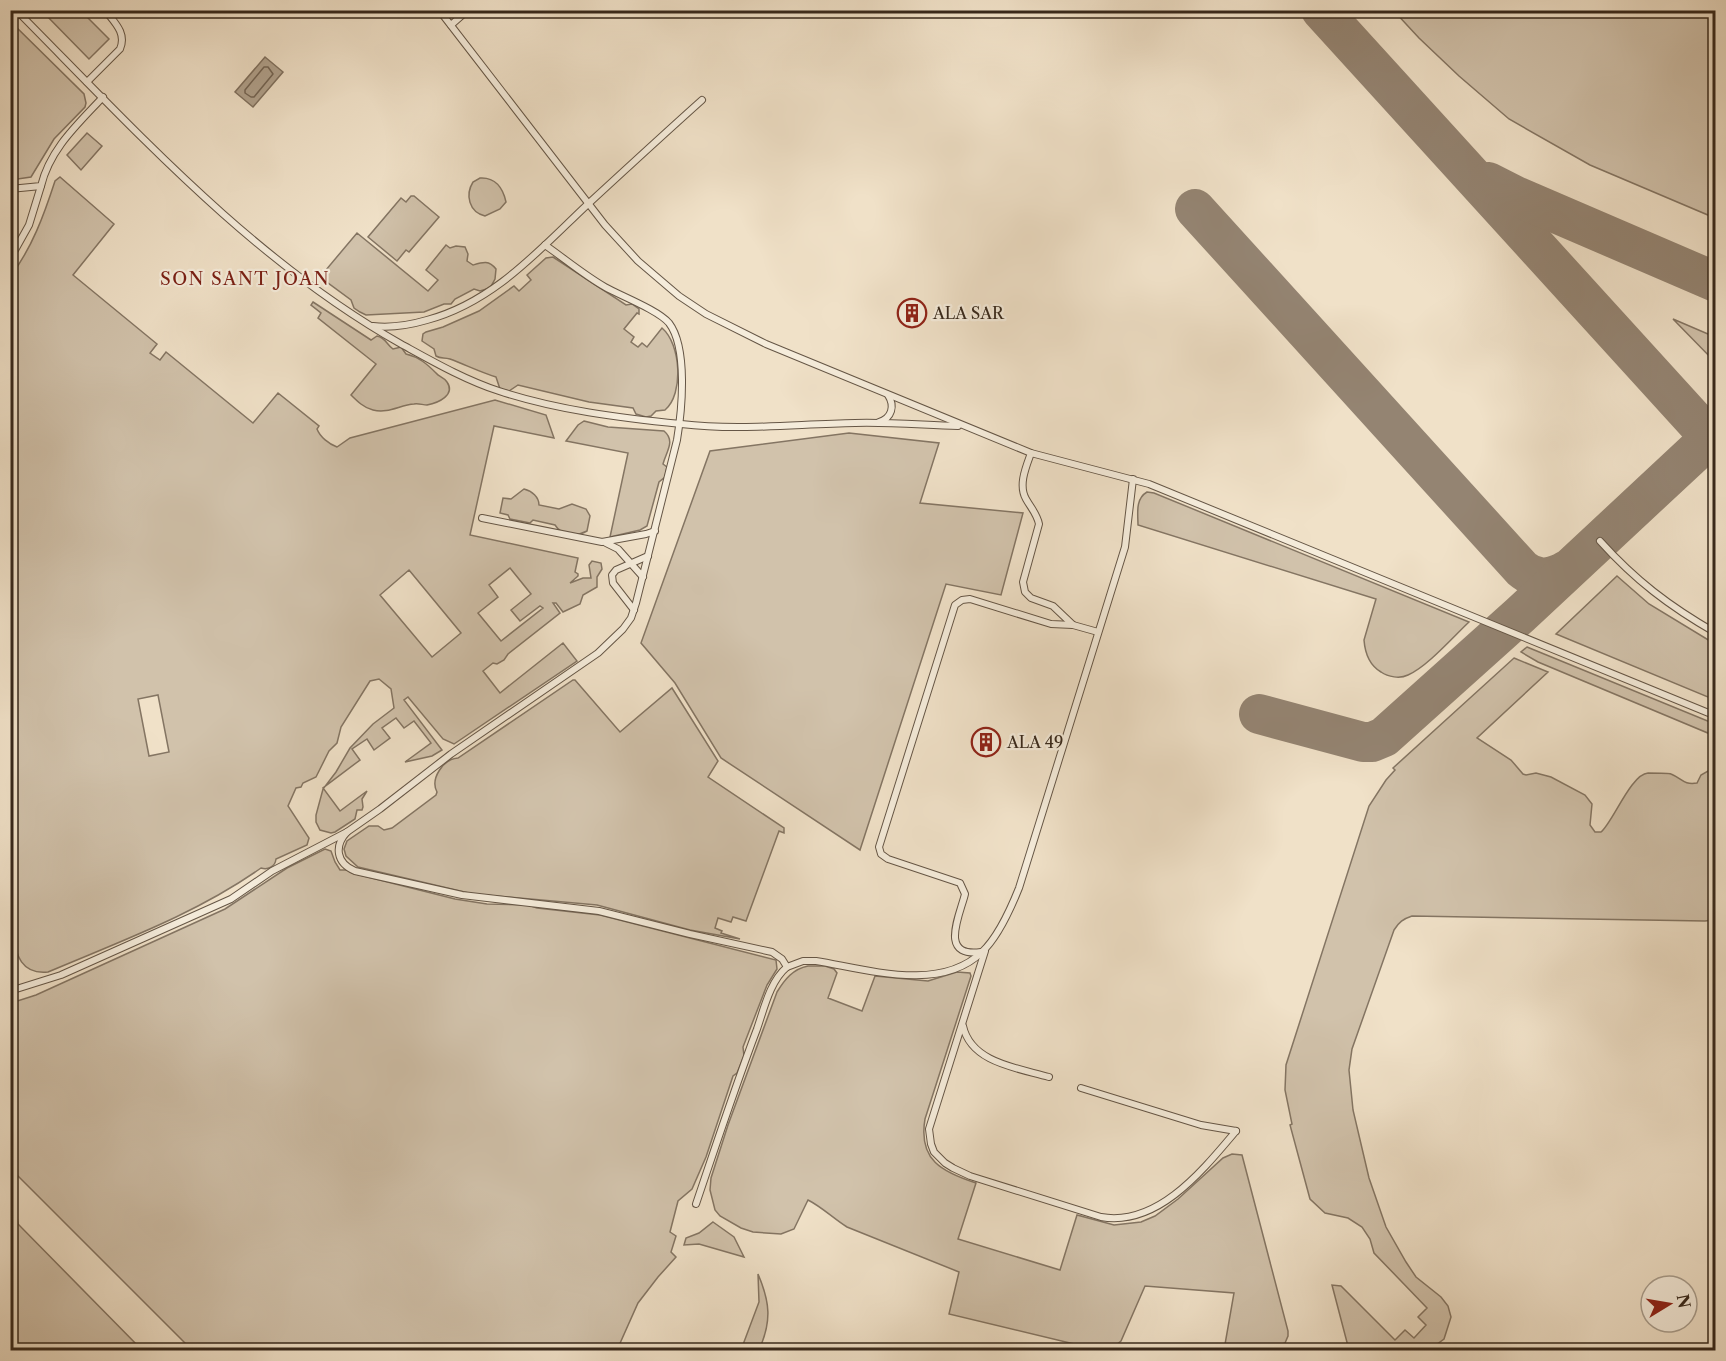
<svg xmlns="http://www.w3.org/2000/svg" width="1726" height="1361" viewBox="0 0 1726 1361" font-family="'Libre Caslon Text',serif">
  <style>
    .green { fill: #d1c2ab; stroke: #847563; stroke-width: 1.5; fill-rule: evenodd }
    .water { fill: #b1a28d; stroke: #80715f; stroke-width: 1.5 }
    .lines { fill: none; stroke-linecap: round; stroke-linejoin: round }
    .shore { stroke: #746554; stroke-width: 1.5 }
    .taxiway { stroke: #948472; stroke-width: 40 }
    .service-casing { stroke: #655646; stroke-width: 8 }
    .service { stroke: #f5ecdb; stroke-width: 6 }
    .labels { text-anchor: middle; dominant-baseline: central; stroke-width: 4.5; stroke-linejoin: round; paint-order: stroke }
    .poi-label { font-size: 16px; fill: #37281b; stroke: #f5ecdb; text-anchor: start }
    .neighbourhood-label { font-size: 18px; letter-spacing: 1.5px; fill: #7a1f14; stroke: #f5ecdb }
  </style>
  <rect width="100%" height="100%" fill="#f0e1c8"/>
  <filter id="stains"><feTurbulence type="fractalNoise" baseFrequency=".00333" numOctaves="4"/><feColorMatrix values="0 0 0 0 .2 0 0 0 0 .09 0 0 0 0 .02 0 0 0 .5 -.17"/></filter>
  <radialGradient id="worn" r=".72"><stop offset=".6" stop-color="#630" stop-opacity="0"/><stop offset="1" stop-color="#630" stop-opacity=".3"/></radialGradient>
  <g class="green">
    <polygon points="42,11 81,11 109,39 89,59"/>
    <polygon points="1394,11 1715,11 1715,218 1590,165 1509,119 1459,76 1419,38"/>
    <polygon points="10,21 84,94 86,103 85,107 54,139 31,177 11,180"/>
    <polygon points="87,133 102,146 81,170 67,155"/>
    <path d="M60,177l54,47 -41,51 84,69 -7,9 10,7 6,-8 87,71 25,-30 41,33 -2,3c3,8 12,15 20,18l13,-9 145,-38 51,15 8,23 -60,-12 -24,109 108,23 -3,14 3,2v2l-8,7 13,-5h8l-2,-13 3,-4 9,2 1,6 -5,8v10l-14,8 -3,9 -17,8 -7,-9h-3l7,10 -52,41 -4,6 -7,4 -4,-1 -10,8 17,22 63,-50 14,18 -123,83 -11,-5 -35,-42 -4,3 38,50 -10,6 -27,6 26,-19 -17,-22 -10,7 -8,-10 -14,10 8,10 -16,12 -7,-11 -15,10 8,11 -37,28 17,23 27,-20 -5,8 1,8 -1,3h-5l-2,9 -20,13 -4,1 -11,-3 -4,-8v-7l7,-26 13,-17 14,-24 23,-24 21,-16 -3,-19 -12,-10 -9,2 -29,46 -4,16 -8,8 -13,26 -13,6 -2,4 -5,1 -8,18 21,32 -2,7 -31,14c-1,8 -8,11 -15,9 -65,46 -140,73 -213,104 -29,3 -32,-20 -37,-42l-1,-653c22,-29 34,-62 45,-96zM510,568l21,26 -20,16 9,11 20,-15 3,2 -42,33 -23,-28 20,-16 -9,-12zM409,570l52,63 -29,24 -52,-62zM158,695l11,57 -20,4 -11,-57z"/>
    <path d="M480,178c15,-1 23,10 26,24l-6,7 -15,7c-16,-4 -20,-21 -12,-34z"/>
    <polygon points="411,196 414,196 439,217 409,252 406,250 397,261 368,237 401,198 406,202"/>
    <path d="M357,233l71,58 10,-11 -12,-10 20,-25 4,3 6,-2 9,1 3,7 -1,7 6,4c10,-3 16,-5 23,4l-1,10 -5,9 -10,3 -6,-2 -19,10 -4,5h-7l-20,8 -58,3 -6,-3 -6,-4 -3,-8 -31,-23z"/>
    <path d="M553,257l73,48 6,-1 7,5v5l-2,-1 -13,16 10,8 -3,5 7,5 4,-4 5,4 15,-19c19,16 22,66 3,82l-9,1 -5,5 -5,1 -10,-3 -3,-6 -44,-6 -71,-17 -9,6 -9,-2 -4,-12c-16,-5 -30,-12 -46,-18 -6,-2 -9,0 -14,-3l-2,-7 -12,-8 1,-7 3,-2 17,-5 36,-16 35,-25 5,5 12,-11 -4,-5 19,-17z"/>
    <path d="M313,302l58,38 6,-4c9,2 9,8 16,13l8,-2 5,7c13,3 21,10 30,19 3,4 8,4 11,9 9,13 -9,21 -20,23 -4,0 -9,-2 -13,-1 -14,1 -26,10 -41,6 -9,-2 -16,-9 -22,-15l25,-31 -58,-46 3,-5 -10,-8z"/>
    <polygon points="1673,319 1715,337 1715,362"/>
    <path d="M584,421l24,6 56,4c12,10 2,21 -1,33l4,3 -2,10 -6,5 -12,44 -7,4 -30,7 18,-84 -62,-12 12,-16z"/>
    <polygon points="849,433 939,443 920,503 1023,513 1001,595 946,584 860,850 721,758 675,683 641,643 710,451"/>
    <path d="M524,489c8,2 15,8 15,16l20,4 13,-5 14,5 4,7 -3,15c-11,6 -25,5 -32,-6l-22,-5 -3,3 -20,-4 -2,-4 -8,-2 3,-15 8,1z"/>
    <path d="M1147,492l7,1 315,129c-15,14 -42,45 -61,53 -8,4 -20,2 -27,-3 -12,-7 -16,-19 -17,-32l12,-41 -238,-74c0,-11 -3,-26 9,-33z"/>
    <polygon points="1617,576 1649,604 1715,644 1715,700 1556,634"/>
    <polygon points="1527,647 1715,724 1715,736 1538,662 1521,652"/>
    <path d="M1514,658l34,14 -71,66 34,22 12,14 3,1 10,-2 15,4 34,18 7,9 -2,21 5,7h6c12,-10 30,-58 47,-59 3,0 21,0 23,1 12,5 12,11 26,9l4,-8 14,-8v149l-2,4 -8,1 -293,-5c-9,3 -13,6 -18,14l-42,119 -3,21 4,40 16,68 17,49 20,35 10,15 25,20 7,9 3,11 -7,22 -15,11h-80l-17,-65 9,1 54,54 10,-10 9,8 12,-13 -8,-8 9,-9 -53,-55 -4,-14 -8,-12 -14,-9 -23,-5 -15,-14 -20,-74 2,-1 -7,-34 1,-25 83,-259 17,-26 9,-10 -2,-2z"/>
    <path d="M573,680h2l45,52 52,-44 46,73 -10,16 76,51v5l-5,-2 -33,90 -13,-4 -2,5 -13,-4 -3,10 7,3 -1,2 19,6 -50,-9 -93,-25 -124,-11 -115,-27 -12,-11 -2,-7 3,-8 22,-15h9l6,4 8,-2 44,-33 1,-3c-7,-13 6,-33 21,-34z"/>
    <polygon points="325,849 331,851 335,862 340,870 349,870 352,873 455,899 487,904 528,905 537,908 600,915 776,960 777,969 767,985 743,1047 744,1056 737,1073 733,1076 706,1157 692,1189 678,1201 670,1232 676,1236 671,1252 676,1257 658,1277 638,1303 617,1350 192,1350 11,1169 11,1003 36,995 225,909 287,868"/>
    <path d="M808,966h17l9,3 3,4 -9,25 34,13 13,-35 53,5 29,-9 13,1 1,3 -46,143c-7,41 17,53 51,64l-18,56 102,31 17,-55 37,10 27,-3 14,-6 23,-17 45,-41 9,-4 10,1 46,176v5l-3,7 -8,3 -16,-1 -14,5h-23l10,-57 -89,-7 -24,55 -10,8 -12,1 -150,-36 10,-42 -112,-45c-13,-8 -25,-20 -39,-27l-14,29 -13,5 -28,-2 -12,-4 -21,-12 -5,-6 -5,-20 1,-12 17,-53 49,-133c8,-13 16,-23 31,-26z"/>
    <polygon points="11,1213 17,1217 18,1224 142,1350 11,1350"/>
    <polygon points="713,1222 734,1237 744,1257 699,1244 684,1245 686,1238 699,1233"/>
    <path d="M758,1274c12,28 14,47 1,76h-18l18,-48z"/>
  </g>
  <polygon class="water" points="265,57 283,72 253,107 235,92"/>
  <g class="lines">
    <polygon class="shore" points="264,67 268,67 273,74 254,97 251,97 245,93 245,90"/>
    <g class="taxiway">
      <polyline points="1321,10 1716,444"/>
      <polyline points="1488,182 1518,197 1716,282"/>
      <path d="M1195,209l327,360c14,12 30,10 45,1"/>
      <polyline points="1259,714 1363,742 1372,742 1384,737 1520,615 1710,438"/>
    </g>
    <g class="service-casing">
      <g id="service">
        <path d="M16,10c120,121 236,250 385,334 31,17 64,36 98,47 58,19 121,27 182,33 58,7 115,0 174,-1 34,-1 68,2 103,3"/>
        <polyline points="439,10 605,225 638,261 679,296 706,314 766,344 1031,453 1149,484 1716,716"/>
        <polyline points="451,25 468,10"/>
        <path d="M87,82l33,-33c7,-16 -6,-27 -15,-39"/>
        <path d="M10,189l31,-3c9,-37 36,-61 62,-89"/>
        <polyline points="10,259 29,225 41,186"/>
        <path d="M373,326c18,2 37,-1 54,-6 67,-18 112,-70 161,-116 38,-35 76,-70 114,-104"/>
        <path d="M879,422c13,-4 16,-16 9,-27"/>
        <path d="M1031,453c-5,14 -13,32 -5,46 5,9 11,15 13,25l-16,58 2,10 6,6 22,8 20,19 25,7"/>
        <polyline points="482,518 602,542 646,534 655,531"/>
        <path d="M1600,541c35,39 69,65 116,92"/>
        <polyline points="606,543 618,549 643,577"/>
        <polyline points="634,610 613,583 612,575 616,570 648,556"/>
        <path d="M347,832c-13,14 -11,31 8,39l107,24 137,16 91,23 82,18 10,7 5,8 16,-6h13c50,8 124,32 166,-9 16,-15 29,-44 37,-64l106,-341 8,-68"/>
        <path d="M985,951l-56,178 2,15 3,8 11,11 8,5 17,8 131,41c57,10 102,-47 135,-86"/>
        <path d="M981,952c-43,6 -21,-37 -16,-58l-5,-11 -72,-24 -7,-5 -2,-7 76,-242 7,-5 8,-1 81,25 22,1"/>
        <path d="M10,991l51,-16 170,-76 41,-28 75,-39 33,-23 71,-55 147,-101 25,-24 8,-11 5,-15 41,-163c5,-30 11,-92 -8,-117 -11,-13 -48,-27 -64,-36 -21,-12 -40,-28 -60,-42"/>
        <path d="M963,1026c8,37 55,42 86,51"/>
        <polyline points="1081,1088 1201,1125 1236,1131"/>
        <path d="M696,1204c20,-59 39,-117 61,-175 7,-20 13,-48 30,-62"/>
      </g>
    </g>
    <use href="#service" class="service"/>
  </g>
  <defs>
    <g id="building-ring" transform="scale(1.5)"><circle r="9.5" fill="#f5ecdb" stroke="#8f2418" stroke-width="1.5"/><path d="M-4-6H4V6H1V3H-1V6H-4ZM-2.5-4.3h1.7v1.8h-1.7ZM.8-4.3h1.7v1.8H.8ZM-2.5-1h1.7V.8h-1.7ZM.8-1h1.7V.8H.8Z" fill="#8f2418"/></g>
  </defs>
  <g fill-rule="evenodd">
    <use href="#building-ring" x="912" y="313"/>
    <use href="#building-ring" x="986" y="742"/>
  </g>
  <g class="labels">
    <g class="poi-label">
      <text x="933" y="313">ALA SAR</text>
      <text x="1007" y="742">ALA 49</text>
    </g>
    <g class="neighbourhood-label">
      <text x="245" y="279">SON SANT JOAN</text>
    </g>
  </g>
  <rect width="1726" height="1361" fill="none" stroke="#f0e1c8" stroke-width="36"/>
  <rect x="12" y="12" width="1702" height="1337" fill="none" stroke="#37281b" stroke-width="3"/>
  <rect x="18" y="18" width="1690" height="1325" fill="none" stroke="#37281b" stroke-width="1.5"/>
  <g transform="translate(1669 1304) rotate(79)"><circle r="28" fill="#f5ecdb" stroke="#a99e8e" stroke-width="1.5"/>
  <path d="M0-4.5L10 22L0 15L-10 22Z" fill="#8f2418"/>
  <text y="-9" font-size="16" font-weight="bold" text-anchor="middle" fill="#37281b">N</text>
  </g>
  <rect width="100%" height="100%" filter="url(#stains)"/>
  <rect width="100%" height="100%" fill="url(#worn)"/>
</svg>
